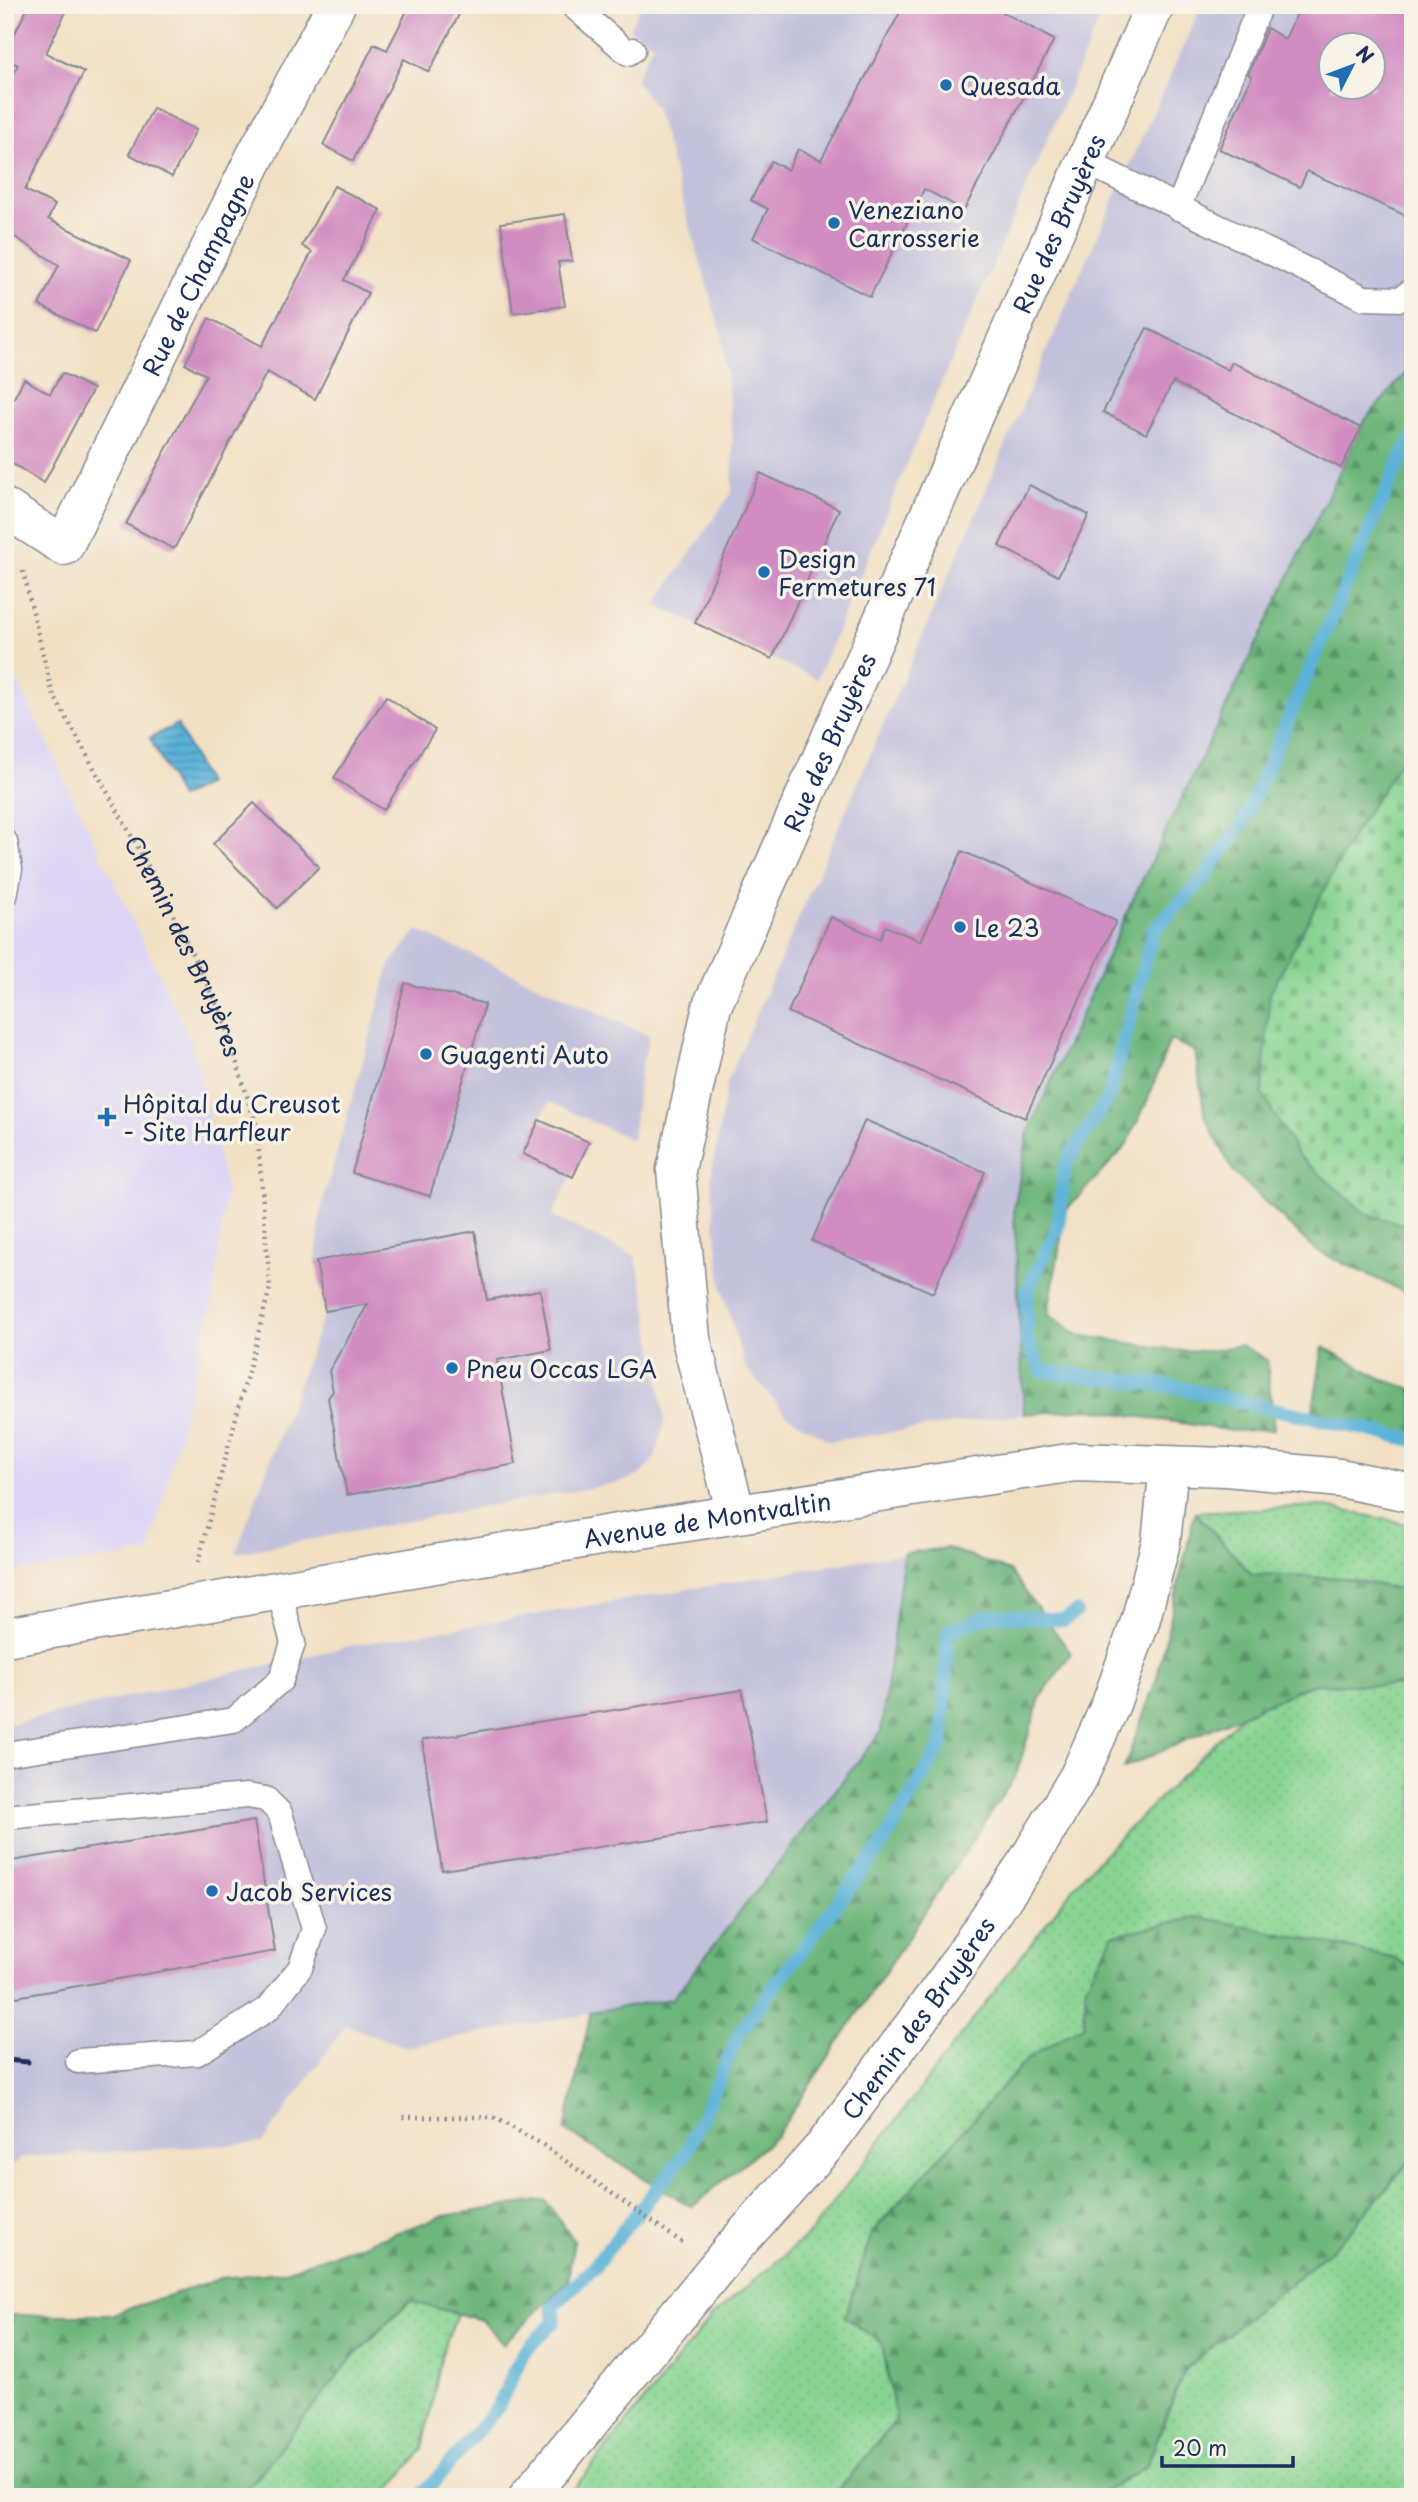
<svg xmlns="http://www.w3.org/2000/svg" width="1418" height="2502" viewBox="0 0 1418 2502" font-family="'Playpen Sans',sans-serif">
  <style>
    .built { fill: #ddd5f6 }
    .industrial { fill: #c2c1dc; fill-rule: evenodd }
    .grass { fill: url(#grass-dots); stroke: #518278; stroke-width: 2 }
    .forest { fill: url(#forest-firs); stroke: #44726d; stroke-width: 2 }
    .cemetery { fill: url(#cemetery-stones); stroke: #518278; stroke-width: 2 }
    .water { fill: url(#water-rules); stroke: #3b709b; stroke-width: 2 }
    .lines { fill: none; stroke-linecap: round; stroke-linejoin: round }
    .stream { stroke: #5bb2d8; stroke-width: 14 }
    .building { fill: #d18cc1; fill-rule: evenodd }
    .service-casing { stroke: #868891; stroke-width: 27 }
    .minor-casing { stroke: #868891; stroke-width: 41 }
    .tertiary-casing { stroke: #868891; stroke-width: 41 }
    .path { stroke: #868891; stroke-width: 4.5; stroke-dasharray: 2 5; stroke-linecap: butt }
    .service { stroke: #fff; stroke-width: 24 }
    .minor { stroke: #fff; stroke-width: 38 }
    .tertiary { stroke: #fff; stroke-width: 38 }
    .rail { stroke: #1b2f5e; stroke-width: 5 }
    .poi-dot { fill: #1f6fb2; stroke: #f7f3e8; stroke-width: 2.5 }
    .labels { text-anchor: middle; dominant-baseline: central; stroke-width: 7; stroke-linejoin: round; paint-order: stroke }
    .poi-label { font-size: 24px; fill: #1b2f5e; stroke: #f7f3e8; text-anchor: start }
    .street-label { font-size: 24px; fill: #1b2f5e; stroke: #f7f3e8 }
  </style>
  <defs>
    <pattern id="grass-dots" width="8" height="8" patternUnits="userSpaceOnUse" patternTransform="scale(1.75)"><rect width="8" height="8" fill="#87d492"/><path d="M2 2h.1M6 6h.1" fill="none" stroke="#74b680" stroke-width="1.8" stroke-linecap="round"/></pattern>
    <pattern id="forest-firs" width="22" height="20" patternUnits="userSpaceOnUse" patternTransform="scale(1.75)"><rect width="22" height="20" fill="#6db67c"/><path d="M5 1l3.5 6h-7zM16 11l3.5 6h-7z" fill="#599469"/></pattern>
    <pattern id="cemetery-stones" width="16" height="16" patternUnits="userSpaceOnUse" patternTransform="scale(1.75)"><rect width="16" height="16" fill="#87d492"/><path d="M2 7V4a2 2 0 0 1 4 0v3zM10 15v-3a2 2 0 0 1 4 0v3z" fill="#74b680"/></pattern>
    <pattern id="water-rules" width="6" height="5" patternUnits="userSpaceOnUse" patternTransform="scale(1.75)"><rect width="6" height="5" fill="#5bb2d8"/><path d="M0 2.5h6" fill="none" stroke="#4a91b2"/></pattern>
  </defs>
  <rect width="100%" height="100%" fill="#f7f3e8"/>
  <filter id="ink" filterUnits="userSpaceOnUse"><feTurbulence type="fractalNoise" baseFrequency=".0143" numOctaves="2"/><feDisplacementMap in="SourceGraphic" scale="14" xChannelSelector="R" yChannelSelector="G"/><feConvolveMatrix kernelMatrix="1 2 1 2 8 2 1 2 1" color-interpolation-filters="sRGB"/></filter>
  <filter id="wash" filterUnits="userSpaceOnUse"><feTurbulence type="fractalNoise" baseFrequency=".00686" numOctaves="4" result="noise"/><feDisplacementMap in="SourceGraphic" scale="28" xChannelSelector="R" yChannelSelector="G"/><feGaussianBlur stdDeviation="1.57" result="paint"/><feColorMatrix in="noise" values="0 0 0 0 0 0 0 0 0 0 0 0 0 0 0 0 0 1.4 0 .05"/><feComposite in="paint" operator="in"/></filter>
  <g filter="url(#wash)">
    <rect width="100%" height="100%" fill="#f2e0c4"/>
    <polygon class="built" points="5,656 192,1043 226,1191 213,1302 149,1553 5,1573"/>
    <g class="industrial">
      <polygon points="641,5 1106,5 926,418 817,679 655,605 732,492 733,438 722,337 656,109 635,80 654,43 629,29"/>
      <path d="M1202,5h211v360l-49,56 -105,214 -42,93 -203,482 10,204 -194,27 -42,-25 -43,-49 -24,-82 -10,-107 16,-96 355,-812zM1330,46h42v42h-42z"/>
      <polygon points="417,930 650,1036 640,1073 632,1140 550,1102 539,1120 589,1142 552,1216 635,1256 645,1294 665,1420 656,1456 642,1474 622,1482 236,1553 325,1311 316,1261 321,1209 390,965"/>
      <polygon points="904,1553 881,1732 672,1999 406,2047 346,2025 262,2143 23,2157 5,2172 5,1725 355,1645"/>
    </g>
    <g class="grass">
      <polygon points="1321,1506 1413,1525 1413,1592 1343,1578 1252,1575 1195,1512"/>
      <polygon points="1312,1684 1413,1686 1413,1969 1392,1957 1298,1938 1086,1985 1084,2025 1028,2058 882,2343 896,2420 833,2497 567,2497 712,2316 810,2233 1084,1874 1242,1715"/>
      <polygon points="1413,2157 1413,2497 1093,2497 1146,2467 1185,2369 1341,2241"/>
      <polygon points="410,2301 457,2314 442,2354 423,2449 384,2497 241,2497 352,2358"/>
    </g>
    <g class="forest">
      <polygon points="1413,365 1413,741 1352,837 1270,993 1366,1214 1413,1227 1413,1296 1315,1250 1233,1171 1205,1117 1195,1051 1170,1040 1148,1099 1126,1146 1066,1210 1048,1314 1078,1335 1175,1350 1210,1351 1241,1345 1267,1360 1274,1429 1233,1431 1090,1409 1024,1414 1014,1210 1028,1133 1129,908 1364,421"/>
      <polygon points="1323,1347 1384,1380 1413,1389 1413,1443 1311,1423"/>
      <polygon points="1195,1512 1252,1575 1343,1578 1413,1592 1413,1686 1311,1684 1124,1768 1157,1677"/>
      <polygon points="947,1548 1010,1571 1071,1653 1040,1698 1016,1775 776,2136 692,2207 565,2130 591,2012 672,1999 881,1732 904,1553"/>
      <polygon points="1199,1917 1392,1957 1413,1969 1413,2157 1341,2241 1185,2369 1146,2467 1093,2497 833,2497 896,2420 882,2343 845,2317 872,2233 1028,2058 1084,2025 1086,1985 1113,1935"/>
      <polygon points="545,2200 574,2240 568,2281 503,2344 482,2320 409,2301 352,2358 241,2497 5,2497 5,2315 110,2315 221,2278 282,2272 444,2216"/>
    </g>
    <polygon class="cemetery" points="1413,741 1413,1227 1366,1214 1299,1156 1262,1094 1270,993 1352,837"/>
    <polygon class="water" points="177,724 207,784 180,798 150,738"/>
    <g class="lines">
      <g class="stream">
        <polyline points="1413,438 1399,462 1245,819 1201,882 1153,931 1109,1096 1065,1165 1058,1226 1027,1292 1027,1341 1042,1371 1171,1386 1413,1440"/>
        <polyline points="421,2497 498,2407 523,2353 555,2321 553,2306 592,2269 687,2151 741,2030 882,1845 942,1744 948,1632 991,1615 1064,1620 1076,1612"/>
      </g>
    </g>
    <g id="blocks">
      <g class="building">
        <polygon points="29,5 69,5 46,53 84,72 25,190 55,205 48,219 131,260 95,333 39,305 59,265 5,231 5,90 18,65 5,59 5,53"/>
        <polygon points="410,5 464,5 429,72 404,59 353,161 323,145 374,44 387,50"/>
        <polygon points="904,5 990,5 1054,40 964,210 924,189 870,297 753,238 768,209 751,200 771,161 788,170 798,149 821,160"/>
        <path d="M1301,5h112v214l-106,-48 -7,16 -81,-38 33,-73 -4,-2 19,-46 18,11zM1331,46h42v42h-42z"/>
        <polygon points="153,108 196,130 172,177 129,154"/>
        <polygon points="334,186 381,210 344,280 368,293 315,399 267,372 174,549 126,524 206,375 185,364 209,318 262,346 312,252 302,246"/>
        <polygon points="565,214 572,261 558,262 565,306 513,313 501,223"/>
        <polygon points="1147,328 1228,370 1232,362 1361,428 1341,468 1173,382 1146,434 1103,412"/>
        <polygon points="62,373 93,389 44,483 5,459 5,415 24,379 50,394"/>
        <polygon points="760,473 839,509 772,659 695,623"/>
        <polygon points="1029,485 1089,515 1058,576 999,546"/>
        <polygon points="386,696 435,730 384,810 334,778"/>
        <polygon points="254,803 319,867 277,908 213,844"/>
        <polygon points="962,851 1116,921 1025,1118 788,1012 831,917 880,939 885,926 921,941"/>
        <polygon points="405,983 485,1004 430,1196 352,1173"/>
        <polygon points="539,1120 589,1142 573,1177 523,1154"/>
        <polygon points="865,1120 985,1172 933,1293 812,1241"/>
        <polygon points="475,1231 487,1300 540,1290 551,1350 497,1360 516,1464 347,1495 328,1398 333,1391 329,1371 368,1304 325,1311 316,1261"/>
        <polygon points="742,1690 767,1822 442,1870 422,1740"/>
        <polygon points="254,1821 275,1951 5,1999 5,1862"/>
      </g>
    </g>
  </g>
  <g filter="url(#ink)">
    <use href="#blocks" fill-opacity="0" stroke="#868891" stroke-width="2"/>
    <g class="lines">
      <g class="service-casing">
        <g id="service">
          <polyline points="572,5 628,53 633,50"/>
          <polyline points="1086,162 1364,298 1400,299 1413,290"/>
          <polyline points="1178,208 1260,5"/>
          <polyline points="5,842 10,869 5,896"/>
          <polyline points="5,1754 234,1720 281,1680 293,1643 279,1591"/>
          <polyline points="5,1817 247,1796 266,1799 280,1813 314,1929 300,1968 268,2009 197,2053 78,2061"/>
        </g>
      </g>
      <g class="minor-casing">
        <g id="minor">
          <path id="s2" d="M5,508l59,38 190,-387 82,-154"/>
          <path id="s3" d="M736,1514l-45,-175 -15,-169 36,-164 443,-1001"/>
          <path id="s4" d="M528,2497l204,-248 92,-102 126,-171 77,-114 52,-86 32,-72 29,-82 21,-80 8,-76"/>
        </g>
      </g>
      <g class="tertiary-casing">
        <g id="tertiary">
          <path id="s5" d="M5,1637l630,-107 440,-68 151,5 114,11 73,15"/>
        </g>
      </g>
      <g class="path">
        <path id="s1" d="M23,571l29,121 106,192 64,131 35,113 13,160 -72,274"/>
        <polyline points="403,2117 493,2117 540,2143 683,2243"/>
      </g>
      <use href="#service" class="service"/>
      <use href="#minor" class="minor"/>
      <use href="#tertiary" class="tertiary"/>
      <polyline class="rail" points="5,2060 28,2062"/>
    </g>
  </g>
  <g class="poi-dot">
    <circle cx="946" cy="85" r="7"/>
    <circle cx="834" cy="223" r="7"/>
    <circle cx="764" cy="572" r="7"/>
    <circle cx="960" cy="927" r="7"/>
    <circle cx="426" cy="1054" r="7"/>
    <path d="M103.5 1106.5h7v7h7v7h-7v7h-7v-7h-7v-7h7z"/>
    <circle cx="452" cy="1368" r="7"/>
    <circle cx="212" cy="1891" r="7"/>
  </g>
  <g class="labels">
    <g class="poi-label">
      <text x="960" y="85">Quesada</text>
      <text x="848" y="209">Veneziano<tspan x="848" dy="28">Carrosserie</tspan></text>
      <text x="778" y="558">Design<tspan x="778" dy="28">Fermetures 71</tspan></text>
      <text x="974" y="927">Le 23</text>
      <text x="440" y="1054">Guagenti Auto</text>
      <text x="123" y="1103">Hôpital du Creusot<tspan x="123" dy="28">- Site Harfleur</tspan></text>
      <text x="466" y="1368">Pneu Occas LGA</text>
      <text x="226" y="1891">Jacob Services</text>
    </g>
    <g class="street-label">
      <text stroke="none"><textPath href="#s3" startOffset="1374">Rue des Bruyères</textPath></text>
      <text stroke="none"><textPath href="#s2" startOffset="373">Rue de Champagne</textPath></text>
      <text stroke="none"><textPath href="#s3" startOffset="807">Rue des Bruyères</textPath></text>
      <text stroke="none"><textPath href="#s1" startOffset="411">Chemin des Bruyères</textPath></text>
      <text stroke="none"><textPath href="#s5" startOffset="712">Avenue de Montvaltin</textPath></text>
      <text stroke="none"><textPath href="#s4" startOffset="618">Chemin des Bruyères</textPath></text>
    </g>
  </g>
  <rect width="1418" height="2502" fill="none" stroke="#f7f3e8" stroke-width="28"/>
  <g transform="translate(1352 66) rotate(48)"><circle r="33" fill="#f7f3e8" stroke="#9fa5b1" stroke-width="2"/>
  <path d="M0-5L12 26L0 18L-12 26Z" fill="#1f6fb2"/>
  <text y="-10" font-size="19" font-weight="bold" text-anchor="middle" fill="#1b2f5e">N</text>
  </g>
  <path d="M1162 2456v10h131v-10" fill="none" stroke="#1b2f5e" stroke-width="3.5"/>
  <text x="1173" y="2456" font-size="21" fill="#1b2f5e" stroke="#f7f3e8" stroke-width="5" paint-order="stroke">20 m</text>
</svg>
